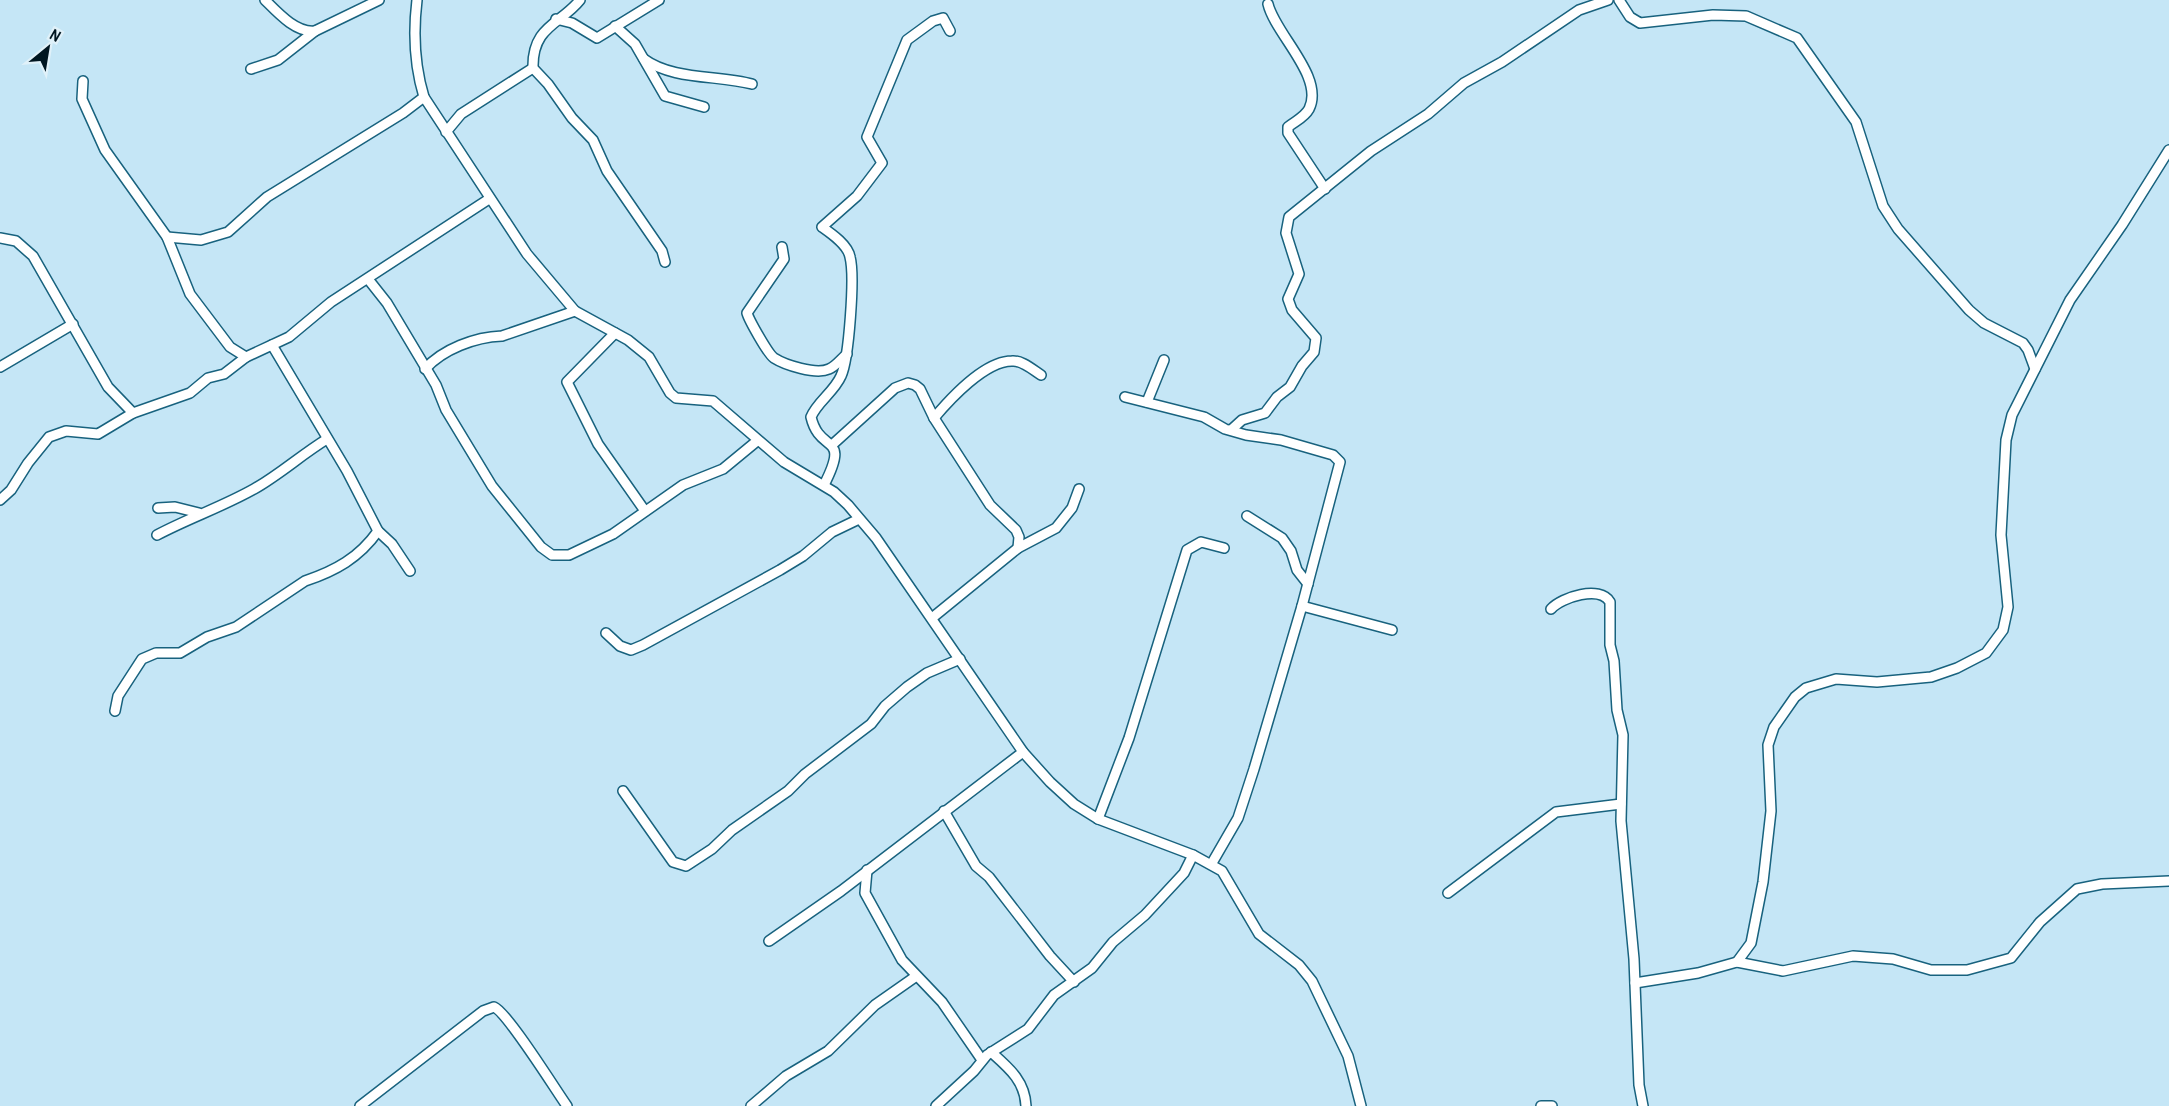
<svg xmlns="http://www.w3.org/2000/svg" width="2169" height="1106" viewBox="0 0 2169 1106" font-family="'Archivo Narrow',sans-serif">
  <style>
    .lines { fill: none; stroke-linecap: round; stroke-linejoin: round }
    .minor-casing { stroke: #18627e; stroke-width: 12 }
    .minor { stroke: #fff; stroke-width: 9 }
  </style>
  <rect width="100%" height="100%" fill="#c5e6f6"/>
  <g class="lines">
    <g class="minor-casing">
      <g id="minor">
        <path d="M265,0c13,13 31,33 50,31l64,-31"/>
        <path d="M417,0c-4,33 -3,64 7,97l103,157 48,57 53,29 21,17 21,36 6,5 37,3 71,61 50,30 14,13 28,33 147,214 27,30 24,22 24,15 95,36 29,16 37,63 40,31 13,16 36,75 13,50"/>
        <path d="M580,0c-19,24 -48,26 -47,68l15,16 24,34 21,22 14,31 55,80 3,11"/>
        <polyline points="1619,0 1630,17 1640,23 1713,15 1746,16 1797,38 1856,122 1883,206 1898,229 1969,310 1984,323 2023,343 2028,350 2035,369"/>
        <path d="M1268,4c7,30 57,73 41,105 -5,9 -14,12 -21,18v6l37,56"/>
        <polyline points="556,19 572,23 597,38 659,0"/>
        <polyline points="615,26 635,44 665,96 704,107"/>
        <path d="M644,59c28,21 75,16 108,25"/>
        <polyline points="251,69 278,60 315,31"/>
        <polyline points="83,81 82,99 105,150 167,237 190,294 230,347 246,357"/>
        <polyline points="446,132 461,114 533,68"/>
        <polyline points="167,237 201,240 228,232 267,197 403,113 424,97"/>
        <polyline points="0,238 16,241 33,256 108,387 133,413"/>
        <path d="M782,247l2,12 -37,54c2,7 21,41 27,45 11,7 42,17 55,11 6,-2 12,-10 18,-15"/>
        <polyline points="368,279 387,303 436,385 446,410 492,486 541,547 552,555 569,555 613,534 683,485 723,469 757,441"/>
        <polyline points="615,333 567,382 598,444 645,511"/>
        <polyline points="272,345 347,471 378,531 392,544 410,571"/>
        <polyline points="0,367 73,324"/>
        <path d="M425,369c18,-20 50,-32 77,-33l73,-25"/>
        <polyline points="1125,397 1204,417 1225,429 1246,435 1281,440 1333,455 1340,462 1302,606 1254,769 1238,818 1212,863"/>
        <polyline points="1147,402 1164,360"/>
        <path d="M934,418c16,-19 51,-57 78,-57 10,-1 21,9 29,14"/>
        <polyline points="1231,430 1242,420 1265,413 1277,397 1290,387 1302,366 1314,352 1316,338 1292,310 1288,299 1299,274 1286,233 1289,217 1371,151 1428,114 1464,83 1502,62 1579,10 1608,0"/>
        <polyline points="832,445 895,388 908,383 915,385 920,389 934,418 990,505 1016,530 1019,537 1018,548"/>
        <path d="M824,485c27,-53 -4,-30 -13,-68 6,-15 23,-25 30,-41 8,-17 14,-100 9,-119 -2,-12 -18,-23 -28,-30l35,-31 25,-33 -15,-26 40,-97 26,-19 10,-3 7,13"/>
        <polyline points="0,500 11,490 28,463 49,437 66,431 98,434 133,413 190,393 208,378 224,374 246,357 289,337 331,302 489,199"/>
        <polyline points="158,508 175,507 199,513"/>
        <polyline points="1247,516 1282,538 1291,551 1297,570 1308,584"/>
        <path d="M157,535c32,-17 65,-28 97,-46 25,-14 47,-34 73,-50"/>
        <polyline points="1302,606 1392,630"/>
        <path d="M1551,609c11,-12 49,-24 59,-7v43l4,16 3,49 6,25 -2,86 13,138 5,126 4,21"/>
        <polyline points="932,618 1018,548 1056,528 1072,508 1079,489"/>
        <polyline points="606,633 620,646 631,650 643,645 780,570 803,556 832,532 859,519"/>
        <path d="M115,711l3,-15 24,-37 14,-6h24l27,-16 29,-10 69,-46c30,-10 54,-23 73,-50"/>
        <polyline points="623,791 673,862 686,866 712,849 732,830 788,791 805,774 871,724 885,706 907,687 927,673 960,659"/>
        <polyline points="944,811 976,866 989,877 1050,956 1074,982"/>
        <polyline points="1098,819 1129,738 1187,550 1201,542 1224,548"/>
        <polyline points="867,870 865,893 902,960 942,1002 982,1060"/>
        <polyline points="1448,893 1556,812 1621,804"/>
        <polyline points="769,941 841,891 1023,752"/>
        <polyline points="1737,962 1751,943 1763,882 1771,811 1768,745 1774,727 1795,697 1806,688 1836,679 1877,682 1931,677 1957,668 1986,653 2003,630 2008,607 2001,535 2006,440 2012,415 2070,300 2122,225 2169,150"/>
        <polyline points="1635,983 1698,973 1737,962 1783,971 1853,956 1893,959 1931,970 1967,970 2011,958 2040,922 2077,889 2102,884 2169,881"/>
        <path d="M991,1052c18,16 34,29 35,54"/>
        <path d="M360,1106l123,-95 11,-4c13,5 61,82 73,99"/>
        <polyline points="751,1106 786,1076 828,1051 875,1005 915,977"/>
        <polyline points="936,1106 974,1071 987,1055 1028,1029 1054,995 1092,968 1113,942 1145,915 1184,873 1193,855"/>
        <polyline points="1541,1106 1552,1106"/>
      </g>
    </g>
    <use href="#minor" class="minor"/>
  </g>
  <g transform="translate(48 48) rotate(30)" stroke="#e0f1f9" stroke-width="4.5" paint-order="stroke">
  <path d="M0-4.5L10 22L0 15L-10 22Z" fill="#001621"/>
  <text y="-9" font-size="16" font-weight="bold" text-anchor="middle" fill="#001621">N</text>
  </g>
</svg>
